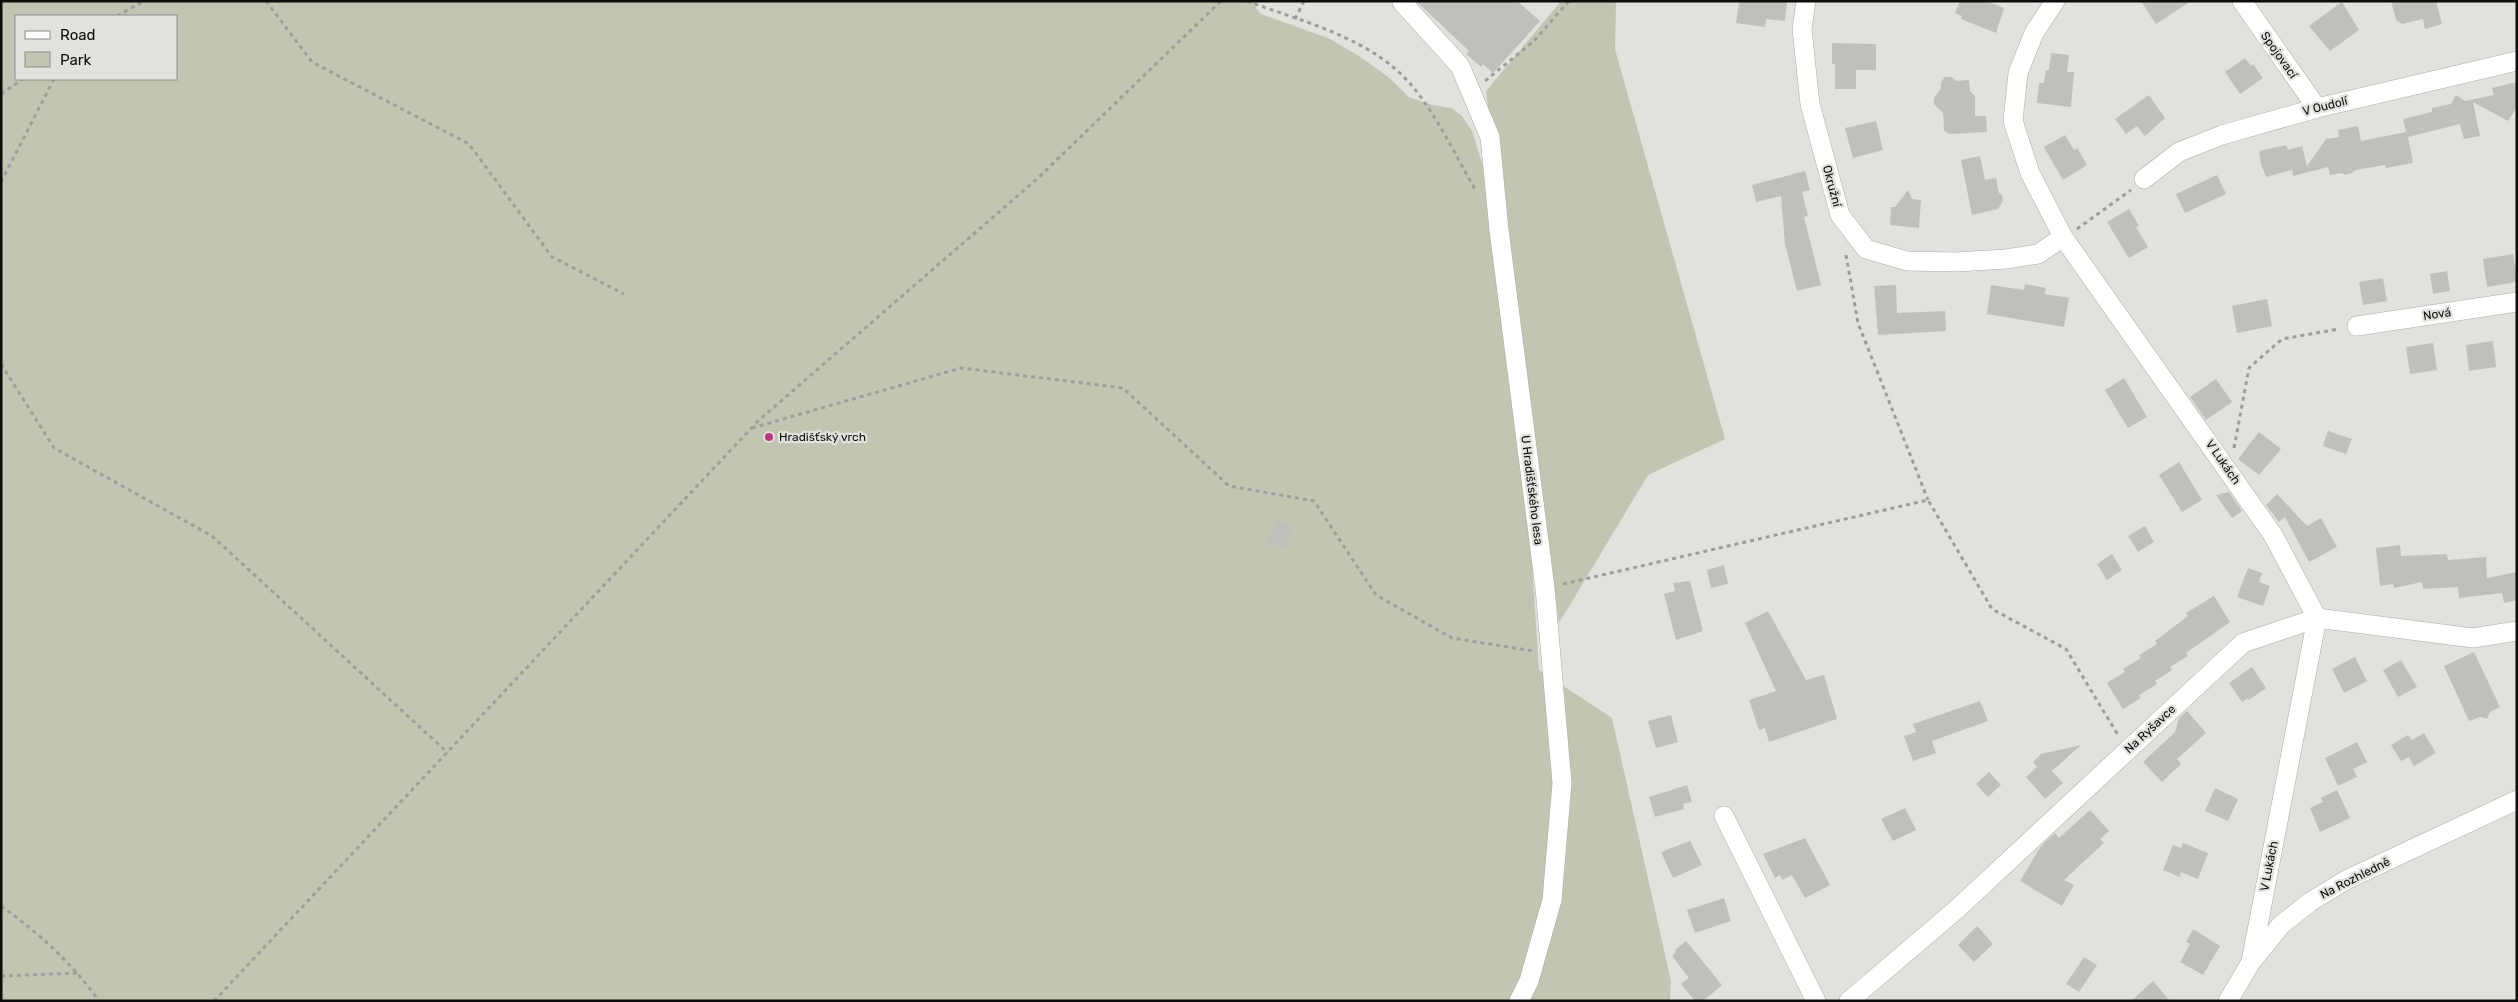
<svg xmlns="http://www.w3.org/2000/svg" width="2518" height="1002" viewBox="0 0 2518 1002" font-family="Rubik,sans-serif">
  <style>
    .green { fill: #c0c6b1; fill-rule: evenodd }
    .building { fill: #bfc0bc }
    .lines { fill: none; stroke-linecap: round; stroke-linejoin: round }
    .minor-casing { stroke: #aaaba7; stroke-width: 20 }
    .path { stroke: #9d9e9a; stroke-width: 3; stroke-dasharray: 4 4; stroke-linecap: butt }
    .minor { stroke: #fff; stroke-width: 19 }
    .poi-dot { fill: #b93780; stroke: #e1e2de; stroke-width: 2 }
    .labels { text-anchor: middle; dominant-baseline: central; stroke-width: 4.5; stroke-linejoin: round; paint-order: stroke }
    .street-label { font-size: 12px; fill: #0c0c0a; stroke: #e1e2de }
    .poi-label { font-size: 12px; fill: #0c0c0a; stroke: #e1e2de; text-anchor: start }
  </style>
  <rect width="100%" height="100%" fill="#e1e2de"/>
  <g class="green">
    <path d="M1,1h1253l2,7 5,6 67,24 31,18 28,20 22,21 23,8 19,3 11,8 10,15 14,45 44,357 9,137 73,48 59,263 -1,20h-1669zM16,16h160v63h-160z"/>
    <polygon points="1561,1 1616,1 1615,49 1725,439 1648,475 1559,623 1486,91"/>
  </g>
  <g class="building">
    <polygon points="1416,1 1517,1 1540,21 1493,73 1483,64 1481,67 1466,54 1469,51"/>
    <polygon points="1739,1 1787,1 1785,21 1766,19 1765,27 1736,23"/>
    <polygon points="1960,1 1986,1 2004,8 1996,33 1961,19 1962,16 1955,13"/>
    <polygon points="2141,1 2191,1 2156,24"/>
    <polygon points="2391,1 2436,1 2442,24 2425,29 2423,19 2402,24 2396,20"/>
    <polygon points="2342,2 2359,30 2330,51 2309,26"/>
    <polygon points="1832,43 1876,44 1876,70 1856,70 1856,89 1835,89 1835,64 1832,64"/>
    <polygon points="2051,53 2069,55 2067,72 2074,72 2071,107 2037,103 2039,83 2044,83 2046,70 2049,70"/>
    <polygon points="2245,58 2251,66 2253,64 2263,78 2240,94 2225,72"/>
    <polygon points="1945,77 1952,77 1956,81 1969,80 1970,91 1975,96 1975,116 1986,116 1987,132 1949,134 1944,130 1943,113 1934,104 1934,98 1941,88 1941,82"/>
    <polygon points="2517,82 2517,107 2508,121 2473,102 2480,136 2464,139 2460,124 2408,137 2413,163 2386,168 2385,165 2355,170 2352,173 2345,175 2342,173 2330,175 2328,167 2293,176 2292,170 2266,177 2261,164 2259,151 2286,145 2288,150 2302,146 2307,166 2326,139 2339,137 2338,130 2358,126 2361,141 2406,132 2403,119 2432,112 2432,108 2451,104 2456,95 2465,101 2494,95 2492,88"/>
    <polygon points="2149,95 2165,118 2145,136 2137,126 2126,134 2115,119"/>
    <polygon points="1876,121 1883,150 1853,158 1845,128"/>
    <polygon points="2065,135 2074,150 2077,148 2087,165 2063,180 2044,147"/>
    <polygon points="1980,156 1985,180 1996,178 1999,193 2002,195 2003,201 1998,209 1972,215 1961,160"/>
    <polygon points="1805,171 1810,190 1802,192 1808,216 1804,217 1821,285 1797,291 1785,244 1781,196 1756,202 1752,185"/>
    <polygon points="2217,175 2226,194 2185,213 2176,194"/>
    <polygon points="1908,190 1912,199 1921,200 1919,228 1890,225 1891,207 1895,207"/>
    <polygon points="2129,209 2139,226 2136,227 2148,247 2129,258 2107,222"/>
    <polygon points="2513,254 2517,282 2487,287 2483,259"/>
    <polygon points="2447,271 2450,291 2433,294 2430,274"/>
    <polygon points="2383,278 2387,301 2363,305 2359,282"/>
    <polygon points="2025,284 2046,288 2045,294 2069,298 2064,327 1987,314 1991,285 2024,290"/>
    <polygon points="1896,285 1897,313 1945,311 1946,331 1878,335 1874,286"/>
    <polygon points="2267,299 2272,326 2237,333 2232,306"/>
    <polygon points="2493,341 2496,367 2469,371 2466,345"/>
    <polygon points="2433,343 2437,370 2410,374 2406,347"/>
    <polygon points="2124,378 2147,417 2128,428 2105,390"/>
    <polygon points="2216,379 2232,402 2206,420 2190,397"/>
    <polygon points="2328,431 2352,439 2346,454 2323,446"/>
    <polygon points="2259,432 2281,449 2259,475 2238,459"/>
    <polygon points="2179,462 2202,500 2182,512 2159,475"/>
    <polygon points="2229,492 2242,511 2232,518 2216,495"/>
    <polygon points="2277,494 2307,526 2321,518 2337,547 2309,562 2285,517 2279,522 2266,505"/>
    <polygon points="1276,519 1292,526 1284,549 1267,542"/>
    <polygon points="2145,526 2154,542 2138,552 2128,536"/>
    <polygon points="2400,545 2401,556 2447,554 2448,560 2486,557 2487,578 2517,572 2517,600 2504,603 2502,593 2459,598 2458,587 2423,589 2422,582 2394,588 2393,584 2380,586 2376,548"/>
    <polygon points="2112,554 2122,570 2107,580 2097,564"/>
    <polygon points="1724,565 1728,584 1711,588 1707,570"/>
    <polygon points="2248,568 2262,573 2259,582 2270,586 2263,606 2237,597"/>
    <polygon points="1690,581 1703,631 1676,640 1664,594 1675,591 1673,583"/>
    <polygon points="2214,596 2230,622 2186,653 2188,656 2170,667 2172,670 2155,681 2157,684 2139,695 2141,698 2123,709 2107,683 2125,672 2123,669 2141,658 2139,655 2157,644 2155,641 2188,616 2186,613"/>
    <polygon points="1768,611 1806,680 1824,675 1837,719 1769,742 1765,728 1759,730 1749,700 1776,691 1745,623"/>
    <polygon points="2474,652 2500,707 2490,712 2487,719 2480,717 2469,721 2444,666"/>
    <polygon points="2355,657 2367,681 2344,693 2332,669"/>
    <polygon points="2401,660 2417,687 2398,697 2383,670"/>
    <polygon points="2252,667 2266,688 2249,700 2248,698 2242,702 2229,683"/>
    <polygon points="1980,701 1988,721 1932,741 1936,753 1913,761 1904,736 1916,732 1913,724"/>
    <polygon points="2187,711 2206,733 2177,759 2181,764 2162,782 2143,762 2175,732 2179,718"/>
    <polygon points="1671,715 1678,742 1656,748 1648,721"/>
    <polygon points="2424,733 2436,753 2414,766 2409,757 2401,761 2391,745 2408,735 2412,740"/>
    <polygon points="2357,742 2367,762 2353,769 2357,777 2338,786 2325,758"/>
    <polygon points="2081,745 2052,771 2063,783 2045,799 2026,777 2037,767 2033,762 2041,754"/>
    <polygon points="1989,772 2001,785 1988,797 1976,784"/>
    <polygon points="1687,785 1692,802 1683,804 1684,809 1655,817 1649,797"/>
    <polygon points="2215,788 2238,799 2228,821 2205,811"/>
    <polygon points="2337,790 2350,818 2320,832 2310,808 2323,802 2321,798"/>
    <polygon points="1905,808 1916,830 1893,841 1881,819"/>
    <polygon points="2090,810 2109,831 2100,839 2104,843 2064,880 2074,885 2062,906 2020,881 2041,846 2055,833 2059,838"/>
    <polygon points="1805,838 1830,885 1805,898 1792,875 1782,880 1780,875 1775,878 1763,854"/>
    <polygon points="1690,841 1702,865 1673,878 1661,852"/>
    <polygon points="2183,843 2208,853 2198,879 2181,872 2180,877 2163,870 2173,845 2181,848"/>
    <polygon points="1724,898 1731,921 1695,933 1687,910"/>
    <polygon points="1977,926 1993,944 1974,962 1958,945"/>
    <polygon points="2193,929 2220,946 2203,975 2180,962 2190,944 2186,942"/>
    <polygon points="1686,941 1722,985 1703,1001 1695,1001 1681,984 1689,978 1672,956 1676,952 1675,950"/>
    <polygon points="2084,957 2097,965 2079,992 2066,984"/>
    <polygon points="2153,981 2170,1001 2131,1001"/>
  </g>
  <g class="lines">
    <g class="minor-casing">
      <g id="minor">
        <polyline points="1806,1 1802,29 1810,104 1840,215 1866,249 1907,261 1956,262 2006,259 2038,254 2063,237"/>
        <polyline points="2055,1 2034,33 2018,73 2013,121 2030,173 2063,237 2273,535 2317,618 2251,962"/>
        <polyline points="2242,1 2317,108"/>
        <polyline points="1402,2 1460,66 1490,137 1499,230 1545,588 1562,783 1552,900 1529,981 1519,1001"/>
        <polyline points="2144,179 2179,152 2222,135 2317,108 2517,61"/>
        <polyline points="2357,326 2517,302"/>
        <polyline points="1724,816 1816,1001"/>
        <polyline points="1849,1001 1957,909 2243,643 2317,618 2473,638 2517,631"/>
        <polyline points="2228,1001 2251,962 2281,925 2310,902 2346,880 2517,800"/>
      </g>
    </g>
    <g class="path">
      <polyline points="266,1 312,62 469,144 552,257 624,294"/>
      <path d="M1247,1c59,22 130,38 170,91 23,30 40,66 59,99"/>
      <polyline points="117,16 144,1"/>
      <polyline points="1295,19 1304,1"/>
      <polyline points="145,79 146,79"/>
      <polyline points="1485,81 1534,41 1569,1"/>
      <polyline points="1,94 23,79"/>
      <polyline points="1,182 54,79"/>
      <polyline points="2077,229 2131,190"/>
      <polyline points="1846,255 1858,323 1928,500"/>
      <polyline points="1,364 54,448 212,536 448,753"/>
      <polyline points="752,428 961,368 1123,388 1229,486 1314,501 1376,595 1452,638 1533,651"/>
      <polyline points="2234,448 2249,368 2282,339 2339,329"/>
      <polyline points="1563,584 1928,500 1992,609 2066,649 2118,735"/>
      <path d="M1,906c38,27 71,57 98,95"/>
      <polyline points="1,976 79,973"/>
      <polyline points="214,1001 758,421 1037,179 1221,1"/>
    </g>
    <use href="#minor" class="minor"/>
  </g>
  <circle class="poi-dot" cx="769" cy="437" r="5"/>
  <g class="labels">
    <g class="street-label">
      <text transform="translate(2279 55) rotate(55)">Spojovací</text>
      <text transform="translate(2325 106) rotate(-14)">V Oudolí</text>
      <text transform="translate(1832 186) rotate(75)">Okružní</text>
      <text transform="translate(2437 314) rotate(-8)">Nová</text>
      <text transform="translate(2223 462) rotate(55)">V Lukách</text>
      <text transform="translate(1532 490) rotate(83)">U Hradišťského lesa</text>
      <text transform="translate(2150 729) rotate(-43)">Na Ryšavce</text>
      <text transform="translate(2269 866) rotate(-79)">V Lukách</text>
      <text transform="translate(2355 878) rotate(-27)">Na Rozhledně</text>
    </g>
    <g class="poi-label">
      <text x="779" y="437">Hradišťský vrch</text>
    </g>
  </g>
  <rect width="2518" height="1002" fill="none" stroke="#0c0c0a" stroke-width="5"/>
  <rect x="15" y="15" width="162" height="65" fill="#e1e2de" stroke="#8c8c89"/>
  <rect x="25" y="31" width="25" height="8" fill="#ffffff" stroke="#8c8c89"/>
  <text x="60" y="40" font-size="15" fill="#0c0c0a">Road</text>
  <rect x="25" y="52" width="25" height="15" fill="#c0c6b1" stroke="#8c8c89"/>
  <text x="60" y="65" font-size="15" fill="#0c0c0a">Park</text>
</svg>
